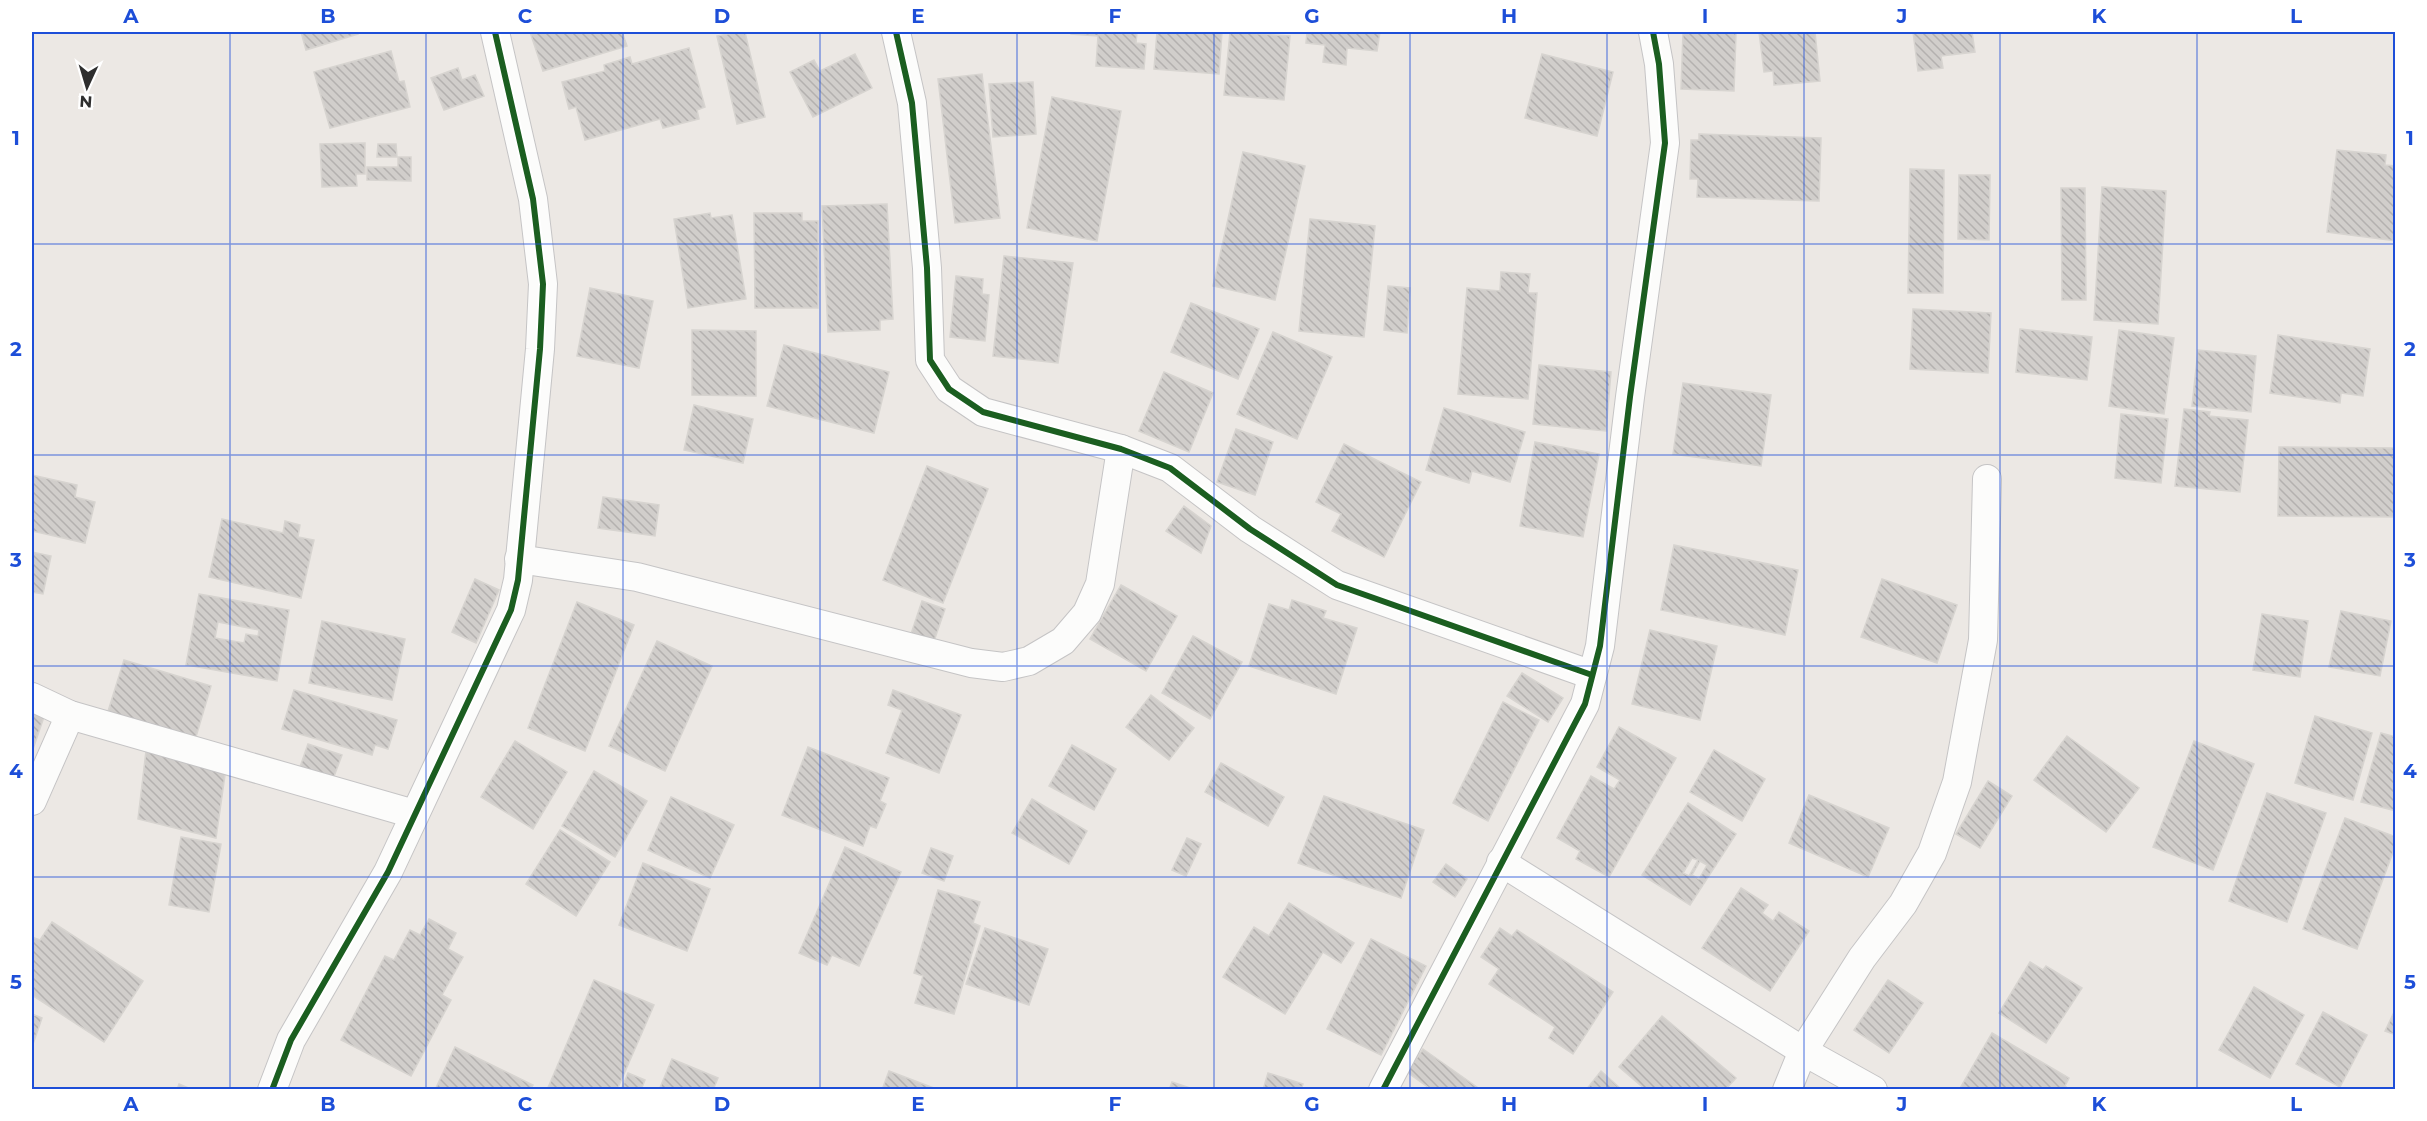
<svg xmlns="http://www.w3.org/2000/svg" width="2427" height="1121" viewBox="0 0 2427 1121" font-family="Montserrat,sans-serif">
  <style>
    .building { fill: url(#building-back-hatch); stroke: #d7d4d0; stroke-width: 1.5; fill-rule: evenodd }
    .lines { fill: none; stroke-linecap: round; stroke-linejoin: round }
    .street-casing { stroke: #c5c4c5; stroke-width: 30 }
    .street { stroke: #fcfcfb; stroke-width: 28 }
    .cycleway-casing { stroke: #fff; stroke-width: 10 }
    .cycleway { stroke: #1b5e20; stroke-width: 6 }
    .grid { fill: none; stroke: #1d4ed8; stroke-width: 1.5; stroke-opacity: 0.55 }
    .neatline { fill: none; stroke: #1d4ed8; stroke-width: 2 }
    .grid-label { font-size: 20px; text-anchor: middle; font-weight: bold; fill: #1d4ed8 }
  </style>
  <defs>
    <pattern id="building-back-hatch" width="6" height="6" patternUnits="userSpaceOnUse" patternTransform="scale(1.5)"><rect width="6" height="6" fill="#d1cecb"/><path d="M-1 5l2 2M0 0l6 6M5-1l2 2" fill="none" stroke="#b4b1af"/></pattern>
  </defs>
  <rect width="100%" height="100%" fill="#ece8e4"/>
  <g class="building">
    <polygon points="301,32 357,32 358,34 306,50"/>
    <polygon points="530,32 622,32 627,46 543,71"/>
    <polygon points="738,32 745,32 765,117 737,124 717,36"/>
    <polygon points="1071,32 1137,32 1136,43 1146,44 1144,69 1096,66 1098,36 1071,34"/>
    <polygon points="1157,32 1222,32 1219,74 1154,69"/>
    <polygon points="1230,32 1290,36 1284,100 1224,95"/>
    <polygon points="1307,32 1380,32 1377,51 1347,48 1346,65 1323,62 1325,45 1306,43"/>
    <polygon points="1683,32 1736,33 1734,91 1681,89"/>
    <polygon points="1759,32 1815,32 1820,81 1774,85 1773,71 1764,72"/>
    <polygon points="1913,32 1972,32 1975,52 1941,56 1943,68 1918,71"/>
    <polygon points="689,48 705,107 697,110 699,119 663,128 660,119 585,140 576,107 569,109 562,82 605,71 604,65 630,57 632,64"/>
    <polygon points="391,51 399,82 404,81 410,107 330,128 314,72"/>
    <polygon points="855,54 872,88 813,117 790,72 814,60 820,71"/>
    <polygon points="1542,54 1613,72 1597,136 1525,118"/>
    <polygon points="458,68 462,80 475,75 484,96 444,110 431,78"/>
    <polygon points="982,74 1000,218 955,223 938,79"/>
    <polygon points="1033,82 1036,134 993,137 989,84"/>
    <polygon points="1052,97 1121,111 1097,241 1027,228"/>
    <polygon points="1699,134 1821,138 1819,201 1697,197 1698,179 1690,179 1691,140 1699,140"/>
    <polygon points="365,143 365,174 356,174 357,186 322,187 320,144"/>
    <polygon points="378,144 396,144 397,157 377,157"/>
    <polygon points="2337,150 2386,155 2385,165 2396,166 2396,241 2327,232"/>
    <polygon points="1243,152 1305,166 1275,300 1213,286"/>
    <polygon points="398,157 411,157 411,181 367,180 367,167 398,167"/>
    <polygon points="1910,169 1944,170 1943,293 1908,293"/>
    <polygon points="1959,175 1990,175 1989,240 1958,239"/>
    <polygon points="2102,187 2166,191 2158,324 2094,320"/>
    <polygon points="2061,188 2085,188 2086,300 2062,300"/>
    <polygon points="887,204 893,319 880,320 880,330 828,332 822,206"/>
    <polygon points="710,213 711,218 732,215 746,299 688,308 674,219"/>
    <polygon points="754,213 802,213 802,221 818,221 818,308 755,308"/>
    <polygon points="1310,219 1375,226 1364,337 1299,331"/>
    <polygon points="1004,256 1073,263 1058,363 993,356"/>
    <polygon points="1501,272 1530,274 1528,293 1537,293 1528,399 1458,394 1467,288 1500,291"/>
    <polygon points="956,276 983,279 982,294 989,295 985,341 950,337"/>
    <polygon points="1388,286 1410,288 1407,333 1384,330"/>
    <polygon points="590,288 653,301 639,368 577,356"/>
    <polygon points="1191,303 1259,329 1238,379 1171,352"/>
    <polygon points="1913,309 1991,313 1988,373 1910,369"/>
    <polygon points="2020,329 2092,337 2087,380 2016,372"/>
    <polygon points="692,330 756,331 756,396 692,395"/>
    <polygon points="2119,330 2174,338 2164,414 2109,406"/>
    <polygon points="1273,332 1332,357 1297,439 1237,414"/>
    <polygon points="2278,335 2370,349 2363,396 2341,393 2340,403 2270,393"/>
    <polygon points="784,345 889,372 874,433 767,406"/>
    <polygon points="2198,350 2256,356 2251,412 2192,406"/>
    <polygon points="1539,365 1611,372 1606,431 1533,424"/>
    <polygon points="1164,372 1213,393 1189,452 1139,431"/>
    <polygon points="1683,383 1771,395 1761,466 1673,454"/>
    <polygon points="694,405 753,419 743,463 684,450"/>
    <polygon points="1444,408 1525,432 1510,482 1472,471 1469,483 1426,470"/>
    <polygon points="2184,409 2210,412 2209,416 2248,420 2240,492 2175,486"/>
    <polygon points="2121,414 2168,419 2161,483 2115,478"/>
    <polygon points="1236,429 1273,442 1255,495 1217,482"/>
    <polygon points="1535,442 1599,454 1583,537 1520,526"/>
    <polygon points="1344,444 1421,482 1384,557 1332,531 1341,514 1316,502"/>
    <polygon points="2279,447 2396,448 2396,517 2278,516"/>
    <polygon points="927,466 988,489 943,603 883,580"/>
    <polygon points="32,475 77,485 75,497 95,502 85,543 32,531"/>
    <polygon points="603,497 659,505 655,536 598,528"/>
    <polygon points="1184,506 1211,526 1201,553 1166,531"/>
    <polygon points="222,519 283,533 285,521 300,525 298,537 314,540 301,598 209,577"/>
    <polygon points="1674,545 1798,570 1785,635 1661,610"/>
    <polygon points="32,552 51,556 43,594 32,592"/>
    <polygon points="475,579 499,590 476,643 452,632"/>
    <polygon points="1882,579 1957,605 1937,663 1861,637"/>
    <polygon points="1121,585 1177,616 1146,671 1090,639"/>
    <path d="M199,594l90,16 -12,71 -91,-16zM218,622l41,8 -1,6 -12,-2 -2,9 -29,-5z"/>
    <polygon points="1292,600 1326,611 1323,618 1357,628 1336,694 1249,666 1269,604 1289,610"/>
    <polygon points="922,601 945,609 933,644 910,637"/>
    <polygon points="577,602 634,625 585,751 528,728"/>
    <polygon points="2341,611 2391,621 2380,676 2329,667"/>
    <polygon points="2262,614 2308,621 2300,677 2253,670"/>
    <polygon points="322,621 405,639 392,700 309,683"/>
    <polygon points="1650,630 1717,646 1700,720 1632,704"/>
    <polygon points="1193,636 1242,662 1210,719 1162,693"/>
    <polygon points="657,641 712,666 665,771 609,746"/>
    <polygon points="124,660 211,686 193,747 105,721"/>
    <polygon points="1522,673 1563,698 1548,722 1507,696"/>
    <polygon points="294,690 397,720 388,749 375,745 372,755 282,729"/>
    <polygon points="893,690 961,715 939,773 886,753 902,710 888,705"/>
    <polygon points="1151,695 1194,728 1169,760 1126,727"/>
    <polygon points="1503,702 1539,720 1488,821 1453,803"/>
    <polygon points="32,706 46,711 32,752"/>
    <polygon points="2315,716 2372,733 2353,800 2295,783"/>
    <polygon points="1619,727 1676,758 1609,877 1576,859 1580,851 1557,838 1591,776 1614,789 1620,780 1597,767"/>
    <polygon points="2381,733 2396,737 2396,811 2361,802"/>
    <polygon points="2067,736 2139,788 2106,832 2034,780"/>
    <polygon points="515,741 567,772 533,829 481,797"/>
    <polygon points="2194,741 2254,764 2213,870 2153,847"/>
    <polygon points="308,744 342,755 333,779 300,767"/>
    <polygon points="1072,745 1116,769 1094,810 1049,786"/>
    <polygon points="808,747 889,778 880,801 886,804 876,828 870,826 863,846 782,815"/>
    <polygon points="1714,750 1765,779 1742,821 1690,792"/>
    <polygon points="146,751 226,768 216,838 138,819"/>
    <polygon points="1221,763 1284,797 1268,826 1205,792"/>
    <polygon points="594,771 647,801 615,857 562,826"/>
    <polygon points="1988,781 2012,796 1980,848 1956,834"/>
    <polygon points="2267,793 2326,813 2287,922 2229,901"/>
    <polygon points="1809,795 1889,828 1868,877 1789,843"/>
    <polygon points="1324,796 1424,830 1401,898 1298,863"/>
    <polygon points="671,797 734,825 710,878 648,850"/>
    <polygon points="1032,799 1087,831 1069,864 1012,833"/>
    <path d="M1688,803l48,31 -46,71 -48,-30zM1692,858l6,2 -9,16 -6,-3zM1700,861l7,4 -8,14 -7,-4z"/>
    <polygon points="2345,818 2396,837 2396,844 2357,949 2303,929"/>
    <polygon points="560,830 610,862 576,916 526,884"/>
    <polygon points="181,837 221,844 209,912 169,905"/>
    <polygon points="1187,838 1201,844 1186,876 1172,870"/>
    <polygon points="845,847 901,872 859,966 832,955 827,965 799,953"/>
    <polygon points="931,848 953,856 944,881 922,873"/>
    <polygon points="643,863 710,889 687,951 619,925"/>
    <polygon points="1446,864 1467,879 1455,897 1433,882"/>
    <polygon points="1741,888 1768,905 1762,913 1773,921 1779,912 1809,931 1770,991 1702,948"/>
    <polygon points="938,890 980,902 973,923 980,926 954,1014 915,1003 923,976 914,973"/>
    <polygon points="1289,903 1354,943 1341,963 1323,952 1285,1014 1223,977 1254,927 1269,936"/>
    <polygon points="429,919 456,933 448,949 463,957 442,995 451,1000 411,1076 341,1040 385,956 394,960 410,930 420,935"/>
    <polygon points="52,922 143,981 104,1042 32,995 32,937 40,940"/>
    <polygon points="985,928 1048,949 1029,1005 966,984"/>
    <polygon points="1500,928 1512,936 1517,930 1613,992 1573,1054 1549,1038 1555,1027 1489,984 1499,969 1481,957"/>
    <polygon points="1371,939 1426,966 1381,1055 1327,1029"/>
    <polygon points="2030,962 2043,970 2046,966 2082,988 2046,1043 1999,1013"/>
    <polygon points="594,980 654,1005 617,1090 547,1090"/>
    <polygon points="1888,980 1923,1003 1889,1053 1854,1030"/>
    <polygon points="2254,987 2304,1015 2270,1078 2219,1050"/>
    <polygon points="2396,1008 2396,1035 2385,1031"/>
    <polygon points="2323,1012 2367,1035 2340,1087 2296,1064"/>
    <polygon points="32,1014 42,1018 32,1047"/>
    <polygon points="1662,1016 1736,1078 1725,1090 1646,1090 1619,1067"/>
    <polygon points="1992,1033 2069,1078 2065,1086 2070,1090 1959,1090"/>
    <polygon points="455,1047 533,1085 530,1090 435,1090"/>
    <polygon points="1423,1049 1481,1090 1432,1090 1407,1072"/>
    <polygon points="672,1059 718,1078 713,1090 659,1090"/>
    <polygon points="889,1071 939,1090 882,1090"/>
    <polygon points="1601,1071 1622,1090 1586,1090"/>
    <polygon points="628,1073 645,1080 641,1090 621,1090"/>
    <polygon points="1268,1073 1303,1084 1301,1090 1263,1090"/>
    <polygon points="1172,1082 1196,1090 1169,1090"/>
    <polygon points="179,1084 193,1090 177,1090"/>
  </g>
  <g class="lines">
    <g class="street-casing">
      <g id="street">
        <polyline points="896,32 912,103 927,268 930,360 949,389 983,412 1121,449 1170,468 1250,529 1337,585 1592,675"/>
        <polyline points="519,559 637,577 971,663 1003,667 1029,661 1063,641 1087,613 1100,584 1121,449"/>
        <polyline points="32,697 70,715 414,814"/>
        <polyline points="32,801 70,715"/>
        <polyline points="1501,862 1803,1051 1873,1090"/>
        <polyline points="272,1090 291,1040 388,872 511,610 518,580 540,349 543,284 533,199 495,32"/>
        <polyline points="1383,1090 1585,704 1600,646 1630,397 1665,143 1659,64 1653,32"/>
        <polyline points="1787,1090 1803,1051 1862,958 1903,904 1932,853 1957,782 1983,640 1987,479"/>
      </g>
    </g>
    <use href="#street" class="street"/>
    <g class="cycleway-casing">
      <g id="cycleway">
        <polyline points="896,32 912,103 927,268 930,360 949,389 983,412 1121,449 1170,468 1250,529 1337,585 1592,675"/>
        <polyline points="272,1090 291,1040 388,872 511,610 518,580 540,349 543,284 533,199 495,32"/>
        <polyline points="1383,1090 1585,704 1600,646 1630,397 1665,143 1659,64 1653,32"/>
      </g>
    </g>
    <use href="#cycleway" class="cycleway"/>
  </g>
  <path class="grid" d="M230,32v1058M426,32v1058M623,32v1058M820,32v1058M1017,32v1058M1214,32v1058M1410,32v1058M1607,32v1058M1804,32v1058M2000,32v1058M2197,32v1058M32,244h2364M32,455h2364M32,666h2364M32,877h2364"/>
  <rect width="2427" height="1121" fill="none" stroke="#ffffff" stroke-width="66"/>
  <g transform="translate(87 87) rotate(184)" stroke="#ffffff" stroke-width="4.5" paint-order="stroke">
  <path d="M0-4.5L10 22L0 15L-10 22Z" fill="#2e2e2e"/>
  <text y="-9" font-size="16" font-weight="bold" text-anchor="middle" fill="#2e2e2e">N</text>
  </g>
  <rect x="33" y="33" width="2361" height="1055" class="neatline"/>
  <g class="grid-label">
    <text x="131" y="23">A</text>
    <text x="328" y="23">B</text>
    <text x="525" y="23">C</text>
    <text x="722" y="23">D</text>
    <text x="918" y="23">E</text>
    <text x="1115" y="23">F</text>
    <text x="1312" y="23">G</text>
    <text x="1509" y="23">H</text>
    <text x="1705" y="23">I</text>
    <text x="1902" y="23">J</text>
    <text x="2099" y="23">K</text>
    <text x="2296" y="23">L</text>
    <text x="16" y="145">1</text>
    <text x="2410" y="145">1</text>
    <text x="16" y="356">2</text>
    <text x="2410" y="356">2</text>
    <text x="16" y="567">3</text>
    <text x="2410" y="567">3</text>
    <text x="16" y="778">4</text>
    <text x="2410" y="778">4</text>
    <text x="16" y="989">5</text>
    <text x="2410" y="989">5</text>
    <text x="131" y="1111">A</text>
    <text x="328" y="1111">B</text>
    <text x="525" y="1111">C</text>
    <text x="722" y="1111">D</text>
    <text x="918" y="1111">E</text>
    <text x="1115" y="1111">F</text>
    <text x="1312" y="1111">G</text>
    <text x="1509" y="1111">H</text>
    <text x="1705" y="1111">I</text>
    <text x="1902" y="1111">J</text>
    <text x="2099" y="1111">K</text>
    <text x="2296" y="1111">L</text>
  </g>
</svg>
